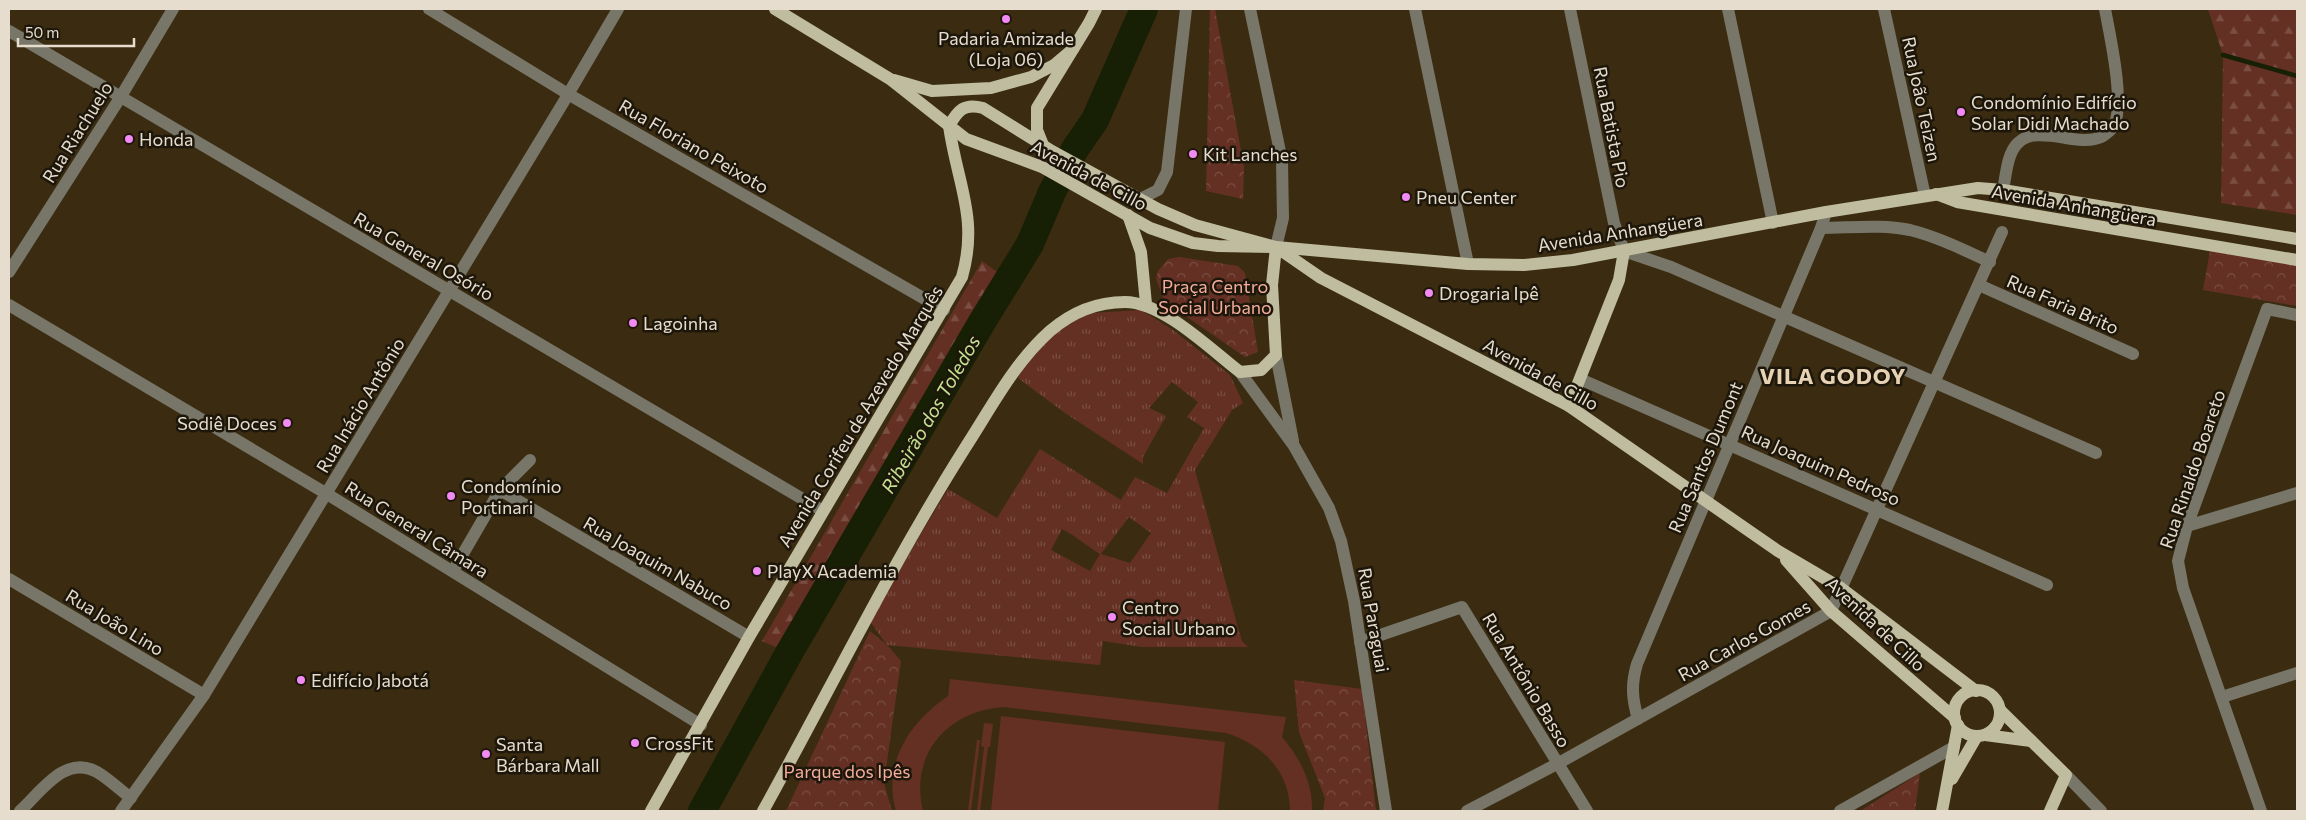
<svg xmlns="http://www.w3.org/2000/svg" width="2306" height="820" viewBox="0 0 2306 820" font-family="Commissioner,sans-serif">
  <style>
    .grass { fill: url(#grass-tufts); fill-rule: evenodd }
    .forest { fill: url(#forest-firs) }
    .park { fill: url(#park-crowns) }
    .pitch { fill: #643024 }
    .water { fill: url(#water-waves) }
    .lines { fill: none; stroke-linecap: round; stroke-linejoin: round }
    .stream { stroke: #171f04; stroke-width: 4.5 }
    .river { stroke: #171f04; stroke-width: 28 }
    .minor { stroke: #777668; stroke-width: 12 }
    .major { stroke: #bfbc9f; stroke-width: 12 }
    .poi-dot { fill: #f28af3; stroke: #1d160a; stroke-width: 2 }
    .labels { text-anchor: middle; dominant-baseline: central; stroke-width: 5; stroke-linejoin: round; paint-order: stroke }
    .poi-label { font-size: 18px; fill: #e7ddce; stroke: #1d160a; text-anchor: start }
    .street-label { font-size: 18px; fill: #e7ddce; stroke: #1d160a }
    .park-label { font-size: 18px; fill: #f4ad9c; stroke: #1d160a }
    .water-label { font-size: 19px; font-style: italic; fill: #c6e392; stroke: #1d160a }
    .district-label { font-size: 22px; font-weight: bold; letter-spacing: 1px; fill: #e7d3b4; stroke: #1d160a }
  </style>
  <defs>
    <pattern id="grass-tufts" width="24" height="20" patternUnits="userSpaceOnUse" patternTransform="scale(1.25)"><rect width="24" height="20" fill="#643024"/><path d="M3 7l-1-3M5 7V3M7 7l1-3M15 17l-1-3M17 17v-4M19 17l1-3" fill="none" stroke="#7a4e43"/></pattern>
    <pattern id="forest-firs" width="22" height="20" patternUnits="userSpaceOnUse" patternTransform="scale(1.25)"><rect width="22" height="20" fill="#643024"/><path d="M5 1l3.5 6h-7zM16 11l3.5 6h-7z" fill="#7a4e43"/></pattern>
    <pattern id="park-crowns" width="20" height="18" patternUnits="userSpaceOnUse" patternTransform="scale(1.25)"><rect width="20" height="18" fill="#643024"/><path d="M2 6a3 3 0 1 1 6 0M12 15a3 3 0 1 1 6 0" fill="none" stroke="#7a4e43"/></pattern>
    <pattern id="water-waves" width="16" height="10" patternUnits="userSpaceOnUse" patternTransform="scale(1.25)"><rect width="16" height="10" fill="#171f04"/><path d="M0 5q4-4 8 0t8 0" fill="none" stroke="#393f27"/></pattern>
  </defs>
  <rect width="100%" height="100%" fill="#3b2c11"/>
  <path class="grass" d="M1141,310l32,20 57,45 13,28 -11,7 -37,60 43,158 4,13 6,6h-106l-39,-6 -3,24 -213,-20 -18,-25 79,-131 49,29 43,-69 81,51 14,-23 32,16 37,-65 -17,-11 11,-15 -26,-20 -23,26 17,8 -23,41v7l-78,-51 -47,-35 11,-19 21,-25 40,-21zM1129,517l22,16 -21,30 -29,-9zM1062,529c14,7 25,17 38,25l-10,17 -39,-21z"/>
  <g class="forest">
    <polygon points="2208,9 2297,9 2297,215 2221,203 2223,55"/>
    <polygon points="982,261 1008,280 789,653 762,641"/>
  </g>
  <g class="park">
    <polygon points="1210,9 1215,9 1244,167 1243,199 1206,191"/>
    <polygon points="2211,245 2297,261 2297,306 2203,290"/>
    <polygon points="1179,257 1238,266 1245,273 1258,352 1245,357 1164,301 1156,278 1158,271 1168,259"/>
    <polygon points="870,631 887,645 901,661 884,783 892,811 786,811"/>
    <polygon points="1294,680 1362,689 1376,811 1323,811 1325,798 1299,732"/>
    <polygon points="1920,773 1915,811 1860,811"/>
  </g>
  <g class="pitch">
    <path d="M950,679l336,38 -4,20c18,21 31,46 30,74h-22c0,-40 -28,-67 -64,-78l-223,-26c-55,4 -94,47 -80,104h-27c-14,-48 14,-89 52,-115z"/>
    <polygon points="1001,716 1225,742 1218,811 991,811"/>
    <polygon points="984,723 993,724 990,747 988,747 980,811 977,811 984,747 981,746"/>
    <polygon points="977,740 980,740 971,811 968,811"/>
  </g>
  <polygon class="water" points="779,678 712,811 702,811 774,680"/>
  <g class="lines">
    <polyline class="stream" points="2223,55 2297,76"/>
    <polyline class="river" points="702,811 789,653 982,322 1030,244 1052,192 1075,149 1095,120 1144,9"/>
    <g class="minor">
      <polyline points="429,9 568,94 944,310"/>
      <polyline points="1250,9 1282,161 1283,218 1276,247"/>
      <polyline points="1415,9 1468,264"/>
      <polyline points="1570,9 1614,223 1624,251 1671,267 2096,453"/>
      <polyline points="1728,9 1773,223"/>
      <polyline points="1884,9 1925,196"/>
      <polyline points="9,31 823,511"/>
      <path d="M2003,190c3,-14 4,-37 15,-47 10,-10 22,-8 36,-7 14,2 35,8 49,0 3,-2 9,-7 11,-10 11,-24 -4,-90 -9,-117"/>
      <polyline points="1140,199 1158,190 1167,172 1186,9"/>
      <path d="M1821,228c29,0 60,-4 89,2 28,7 54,20 80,32"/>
      <polyline points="9,272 120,98 173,9"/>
      <polyline points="1979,285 2133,354"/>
      <polyline points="9,305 327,494 701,725"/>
      <polyline points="1276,355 1293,441"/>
      <polyline points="1240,372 1294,446 1329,508 1341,541 1354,601 1386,811"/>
      <polyline points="1580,379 2047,585"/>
      <polyline points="500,490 530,460"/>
      <polyline points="2187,526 2297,493"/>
      <polyline points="453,571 500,490 749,637"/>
      <polyline points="9,579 204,695"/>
      <polyline points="1360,642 1462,607 1587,811"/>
      <polyline points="2222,697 2297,673"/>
      <path d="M1638,719c-6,-20 -7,-35 -1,-55l184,-436 5,-16"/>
      <polyline points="2066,775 2101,811"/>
      <path d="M20,811c21,-19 45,-57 77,-39 12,7 23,18 34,26"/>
      <polyline points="121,811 204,695 563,103 618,9"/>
      <polyline points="1467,811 1557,764 1831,611 2002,232"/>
      <polyline points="1840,811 1954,747"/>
      <polyline points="2261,811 2183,588 2178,561 2187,526 2267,309 2297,315"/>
    </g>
    <g class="major">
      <polyline points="775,9 890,79 966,139 1042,167 1150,228 1193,243 1218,246 1276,247 1468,264 1524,265 1573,260 1826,212 1978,188 2003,190 2297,239"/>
      <polyline points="894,80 932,91 991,88 1031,77 1054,65 1073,49"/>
      <path d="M949,126c9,-16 15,-23 34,-18l69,43 106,58 37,16 81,22 45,31 248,128 209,145 63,37 135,103"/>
      <polyline points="1043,145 1037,130 1037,108 1089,23 1096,9"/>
      <polyline points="1936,194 1957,202 2297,260"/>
      <polyline points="1128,215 1141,252 1146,304"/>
      <polyline points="1569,406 1619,280 1624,251"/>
      <polyline points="1786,560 1831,611 1955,718"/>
      <circle cx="1977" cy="713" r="23"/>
      <polyline points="2000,710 2066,775 2050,811"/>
      <polyline points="1985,735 2031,741"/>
      <polyline points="1952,779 1977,736"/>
      <path d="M651,811l98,-174 213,-360c17,-59 -5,-94 -13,-151"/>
      <path d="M763,811c67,-121 128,-246 202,-363 26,-40 49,-85 85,-117 21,-18 47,-29 75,-29 38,0 85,47 115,70l21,-2 15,-15 -4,-70 4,-38"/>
      <polyline points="1942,811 1958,725"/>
    </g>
  </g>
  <g class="poi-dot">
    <circle cx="1006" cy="19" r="5"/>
    <circle cx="1961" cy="112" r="5"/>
    <circle cx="129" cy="139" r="5"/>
    <circle cx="1193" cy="154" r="5"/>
    <circle cx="1406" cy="197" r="5"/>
    <circle cx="1429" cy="293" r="5"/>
    <circle cx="633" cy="323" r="5"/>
    <circle cx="287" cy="423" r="5"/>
    <circle cx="451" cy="496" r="5"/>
    <circle cx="757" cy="571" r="5"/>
    <circle cx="1112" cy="617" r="5"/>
    <circle cx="301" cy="680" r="5"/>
    <circle cx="635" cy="743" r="5"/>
    <circle cx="486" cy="754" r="5"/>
  </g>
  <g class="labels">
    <g class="poi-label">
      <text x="1006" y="38" text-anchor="middle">Padaria Amizade<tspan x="1006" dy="21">(Loja 06)</tspan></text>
      <text x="1971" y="102">Condomínio Edifício<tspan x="1971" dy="21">Solar Didi Machado</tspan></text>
      <text x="139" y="139">Honda</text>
      <text x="1203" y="154">Kit Lanches</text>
      <text x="1416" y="197">Pneu Center</text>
      <text x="1439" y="293">Drogaria Ipê</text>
      <text x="643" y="323">Lagoinha</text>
      <text x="277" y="423" text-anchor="end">Sodiê Doces</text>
      <text x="461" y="486">Condomínio<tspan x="461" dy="21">Portinari</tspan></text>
      <text x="767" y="571">PlayX Academia</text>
      <text x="1122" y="607">Centro<tspan x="1122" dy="21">Social Urbano</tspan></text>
      <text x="311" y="680">Edifício Jabotá</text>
      <text x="645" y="743">CrossFit</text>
      <text x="496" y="744">Santa<tspan x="496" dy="21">Bárbara Mall</tspan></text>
    </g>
    <g class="street-label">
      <text transform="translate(1922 99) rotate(78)">Rua João Teizen</text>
      <text transform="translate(1612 127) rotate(79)">Rua Batista Pio</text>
      <text transform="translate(77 132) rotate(-58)">Rua Riachuelo</text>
      <text transform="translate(694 146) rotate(30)">Rua Floriano Peixoto</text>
      <text transform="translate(1089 175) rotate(28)">Avenida de Cillo</text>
      <text transform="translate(2074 205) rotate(10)">Avenida Anhangüera</text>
      <text transform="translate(1620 232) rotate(-9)">Avenida Anhangüera</text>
      <text transform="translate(424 256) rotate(30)">Rua General Osório</text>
      <text transform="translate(2063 304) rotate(24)">Rua Faria Brito</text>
      <text transform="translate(1541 374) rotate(29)">Avenida de Cillo</text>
      <text transform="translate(360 405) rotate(-59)">Rua Inácio Antônio</text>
      <text transform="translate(860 416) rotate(-59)">Avenida Corifeu de Azevedo Marquês</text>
      <text transform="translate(1705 457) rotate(-67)">Rua Santos Dumont</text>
      <text transform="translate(1821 465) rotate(24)">Rua Joaquim Pedroso</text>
      <text transform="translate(2192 469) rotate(-71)">Rua Rinaldo Boareto</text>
      <text transform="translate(417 529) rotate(32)">Rua General Câmara</text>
      <text transform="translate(658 563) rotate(30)">Rua Joaquim Nabuco</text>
      <text transform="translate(1374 620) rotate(80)">Rua Paraguai</text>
      <text transform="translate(115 622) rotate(31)">Rua João Lino</text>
      <text transform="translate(1876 624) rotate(43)">Avenida de Cillo</text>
      <text transform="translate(1744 640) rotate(-29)">Rua Carlos Gomes</text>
      <text transform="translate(1527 680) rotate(59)">Rua Antônio Basso</text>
    </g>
    <g class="park-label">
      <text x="1215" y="286">Praça Centro<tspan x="1215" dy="21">Social Urbano</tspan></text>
      <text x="847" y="771">Parque dos Ipês</text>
    </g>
    <g class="water-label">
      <text transform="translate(930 414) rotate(-60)">Ribeirão dos Toledos</text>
    </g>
    <g class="district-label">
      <text x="1833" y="375">VILA GODOY</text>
    </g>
  </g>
  <rect width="2306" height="820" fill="none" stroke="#e7ddce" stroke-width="20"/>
  <path d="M18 38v8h116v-8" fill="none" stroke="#e7ddce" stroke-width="2.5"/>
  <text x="25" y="38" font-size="15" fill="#e7ddce" stroke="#1d160a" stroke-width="4" paint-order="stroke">50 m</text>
</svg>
